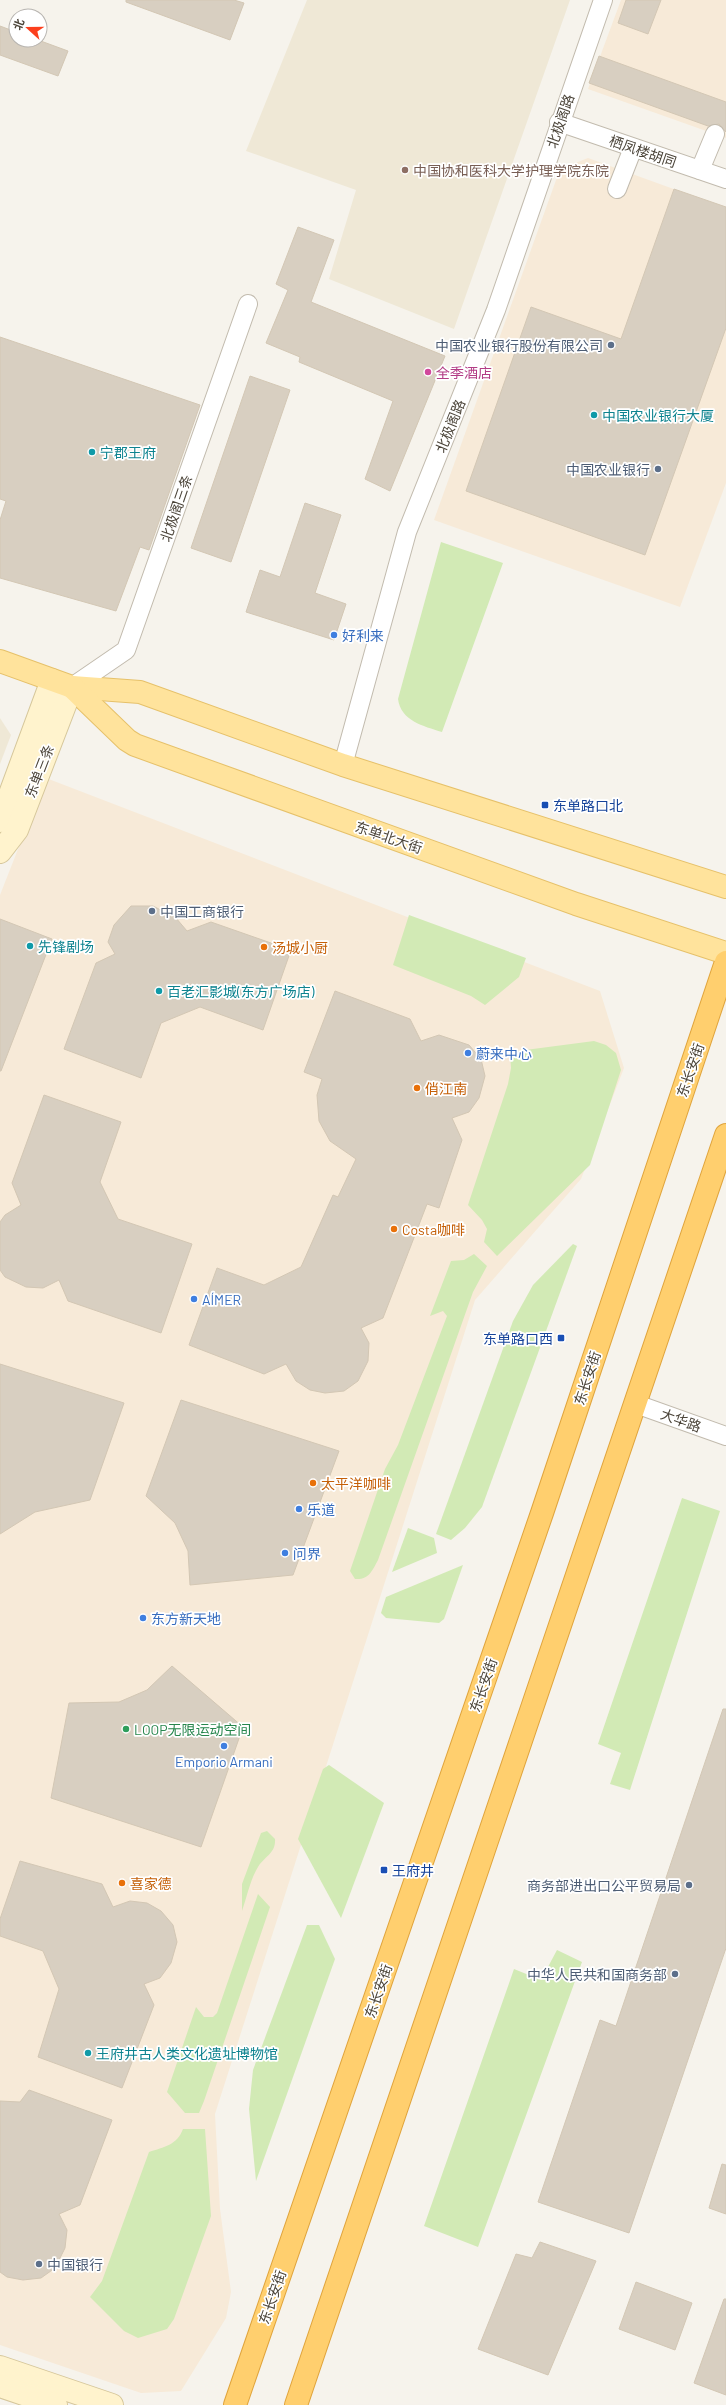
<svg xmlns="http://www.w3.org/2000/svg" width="726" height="2405" viewBox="0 0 726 2405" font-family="Barlow,'Noto Sans SC',sans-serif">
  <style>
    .commercial { fill: #f7ead8 }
    .education { fill: #efe8d6 }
    .green { fill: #d2eab5 }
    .building { fill: #d8cfc1; stroke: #d3c7b4 }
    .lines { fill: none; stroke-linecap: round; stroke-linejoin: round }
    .street-casing { stroke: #c2bbae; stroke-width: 20 }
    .secondary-casing { stroke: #d6c79b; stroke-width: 24 }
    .primary-casing { stroke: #e6c16a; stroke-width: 24 }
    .highway-casing { stroke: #e0a43c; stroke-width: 24 }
    .street { stroke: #fff; stroke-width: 18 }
    .secondary { stroke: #fff3cd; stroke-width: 22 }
    .primary { stroke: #ffe39c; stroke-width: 22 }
    .highway { stroke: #ffcf6e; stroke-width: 22 }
    .education-dot { fill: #8d6e63; stroke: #fff; stroke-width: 1.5 }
    .service-dot { fill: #5c6f8a; stroke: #fff; stroke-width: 1.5 }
    .hotel-dot { fill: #d1479c; stroke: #fff; stroke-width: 1.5 }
    .culture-dot { fill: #0f9aa8; stroke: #fff; stroke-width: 1.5 }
    .shop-dot { fill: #3f7fe0; stroke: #fff; stroke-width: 1.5 }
    .transit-dot { fill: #1a4fb4; stroke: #fff; stroke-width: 1.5 }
    .food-dot { fill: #e8710a; stroke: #fff; stroke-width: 1.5 }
    .leisure-dot { fill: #2e9e5b; stroke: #fff; stroke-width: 1.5 }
    .labels { text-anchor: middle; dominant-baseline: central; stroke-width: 3.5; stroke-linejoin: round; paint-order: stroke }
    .street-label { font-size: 14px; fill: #4b4439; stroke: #fff }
    .education-label { font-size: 14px; fill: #785e54; stroke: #fff; text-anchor: start }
    .service-label { font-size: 14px; fill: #4e5e75; stroke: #fff; text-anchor: end }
    .hotel-label { font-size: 14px; fill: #b23c85; stroke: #fff; text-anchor: start }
    .culture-label { font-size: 14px; fill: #0d838f; stroke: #fff; text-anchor: start }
    .shop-label { font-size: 14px; fill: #366cbe; stroke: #fff; text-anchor: start }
    .transit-label { font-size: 14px; fill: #164399; stroke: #fff; text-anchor: start }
    .food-label { font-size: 14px; fill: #c56008; stroke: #fff; text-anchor: start }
    .leisure-label { font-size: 14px; fill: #27864d; stroke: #fff; text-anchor: start }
  </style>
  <rect width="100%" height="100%" fill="#f6f3ec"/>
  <g class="commercial">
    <polygon points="621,0 726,0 726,138 588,89"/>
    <polygon points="588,158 726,208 726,483 680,607 434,520 560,169"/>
    <polygon points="46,778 600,991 624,1068 581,1179 475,1300 215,2114 220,2209 231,2292 226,2318 181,2391 141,2393 0,2345 0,895"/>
  </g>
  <g class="education">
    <polygon points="307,0 570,0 454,329 329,279 356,190 246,151"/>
    <polygon points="0,718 11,735 0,764"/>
  </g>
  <g class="green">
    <path d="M441,542l62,21 -61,169c-19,-6 -41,-11 -44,-33z"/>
    <polygon points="409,915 526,958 519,977 485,1005 471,996 393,965"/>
    <polygon points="594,1041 606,1045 616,1053 621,1070 590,1165 497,1256 484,1242 487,1229 482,1220 468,1205 508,1084 511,1068 510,1052"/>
    <polygon points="573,1244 577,1246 482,1507 465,1528 451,1540 436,1534 513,1321 533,1285"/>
    <path d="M474,1254l13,12 -14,26 -95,268c-6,11 -9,20 -23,19l-5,-8 35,-102 13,-24 49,-129 -4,-5 -13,5 21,-55 13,-1z"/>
    <polygon points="682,1498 720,1511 630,1790 610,1784 621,1753 598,1744"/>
    <polygon points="408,1528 434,1538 437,1553 392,1572"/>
    <polygon points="463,1565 444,1619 439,1623 386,1618 381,1613 386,1597"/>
    <polygon points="329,1765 384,1803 341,1918 298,1839 323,1769"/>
    <path d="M267,1831l8,8c1,14 -10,17 -17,28 -8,13 -11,30 -16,44v-27l19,-51z"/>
    <polygon points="258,1894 270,1907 204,2101 199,2113 185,2113 167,2092 196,2007 204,2017 213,2017 217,2013"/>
    <polygon points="307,1925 319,1925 335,1959 256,2181 249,2109 253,2070"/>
    <polygon points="557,1950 582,1962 478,2247 424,2226 514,1969 541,1980"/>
    <path d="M183,2129h22l6,87 -37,103 -7,10 -29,9 -14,-7 -34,-34 12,-16 47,-129c15,-5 28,-7 34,-23z"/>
  </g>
  <g class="building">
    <polygon points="126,0 234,0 244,3 230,40 126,2"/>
    <polygon points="626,0 661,0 648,34 618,23"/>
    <polygon points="0,26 16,32 16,40 38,40 68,51 58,76 0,55"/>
    <polygon points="599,56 726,102 726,132 719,124 708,126 589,83"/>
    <polygon points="674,189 726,207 726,328 645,555 466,491 531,307 621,339"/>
    <polygon points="298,227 334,240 311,302 445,356 390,491 365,479 393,401 299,362 300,357 266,343 288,290 276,284"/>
    <polygon points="0,337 200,405 149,550 140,547 116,611 0,578 0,520 6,501 0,499"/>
    <polygon points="250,376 290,390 231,562 191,548"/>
    <polygon points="305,503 341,515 315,593 346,604 334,640 246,612 260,570 280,577"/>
    <polygon points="131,906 153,906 176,918 187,931 211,922 291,950 263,1030 200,1007 161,1023 141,1078 64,1049 96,963 115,954 108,942 114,925"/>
    <polygon points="0,919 52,939 1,1071 0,1071"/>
    <polygon points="335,991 410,1019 421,1041 439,1035 469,1045 481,1059 485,1076 479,1098 469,1112 452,1118 462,1140 439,1208 427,1204 383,1318 361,1328 369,1343 368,1361 358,1381 344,1391 325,1393 310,1390 296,1381 286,1364 264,1374 189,1345 217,1268 264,1285 301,1267 333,1195 338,1197 356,1159 330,1141 319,1121 317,1095 322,1079 304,1072"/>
    <polygon points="44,1095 121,1122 100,1182 118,1219 192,1244 161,1333 68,1301 59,1280 43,1288 26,1287 5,1277 0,1270 0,1222 5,1215 21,1205 12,1183"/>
    <polygon points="0,1364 124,1403 90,1500 35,1512 0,1534"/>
    <polygon points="181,1400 339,1451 293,1575 190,1585 188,1551 175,1523 146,1496"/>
    <polygon points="172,1666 243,1727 201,1847 51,1798 69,1703 119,1702 147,1690"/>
    <polygon points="723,1709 726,1709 726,1948 629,2233 538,2202 600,2020 616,2026"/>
    <polygon points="20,1861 102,1884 113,1907 130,1901 147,1903 161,1911 173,1925 177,1942 171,1963 160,1978 144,1984 154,2005 122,2088 38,2057 59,1989 43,1951 0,1936 0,1919"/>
    <polygon points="29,2090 112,2120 80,2205 59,2214 67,2230 65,2248 55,2268 41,2278 23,2280 7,2277 0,2272 0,2101 20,2102"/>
    <polygon points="722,2164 726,2165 726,2214 709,2208"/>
    <polygon points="540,2242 596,2261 548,2375 478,2349 516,2254 532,2258"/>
    <polygon points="636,2282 692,2303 675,2350 619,2329"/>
    <polygon points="724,2299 726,2299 726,2395 694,2383"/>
  </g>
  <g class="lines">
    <g class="street-casing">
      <g id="street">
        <polyline points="559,122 726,179"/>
        <polyline points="700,170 715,134"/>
        <polyline points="617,189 633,148"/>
        <polyline points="72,687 126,650 248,304"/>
        <polyline points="343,765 407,532 496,310 603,0"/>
        <polyline points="636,1404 726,1436"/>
      </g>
    </g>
    <g class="secondary-casing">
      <g id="secondary">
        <polyline points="0,821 52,680"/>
        <polyline points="0,852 17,830 72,687"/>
        <polyline points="0,2367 112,2405"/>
        <polyline points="0,2386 56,2405"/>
      </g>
    </g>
    <g class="primary-casing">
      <g id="primary">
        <polyline points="0,661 72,687 140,692 343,765 726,887"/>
        <polyline points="72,687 127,740 135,745 576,904 726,953"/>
      </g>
    </g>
    <g class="highway-casing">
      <g id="highway">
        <polyline points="235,2405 542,1513 726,962"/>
        <polyline points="296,2405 726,1135"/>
      </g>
    </g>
    <use href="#street" class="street"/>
    <use href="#secondary" class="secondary"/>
    <use href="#primary" class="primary"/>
    <use href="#highway" class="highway"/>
  </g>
  <circle class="education-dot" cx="405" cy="170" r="4"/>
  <g class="service-dot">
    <circle cx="611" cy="345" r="4"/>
    <circle cx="658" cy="469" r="4"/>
    <circle cx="152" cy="911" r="4"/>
    <circle cx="689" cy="1885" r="4"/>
    <circle cx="675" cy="1974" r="4"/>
    <circle cx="39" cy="2264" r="4"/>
  </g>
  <circle class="hotel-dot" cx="428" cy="372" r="4"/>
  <g class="culture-dot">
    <circle cx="594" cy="415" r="4"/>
    <circle cx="92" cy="452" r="4"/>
    <circle cx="30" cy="946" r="4"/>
    <circle cx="159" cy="991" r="4"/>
    <circle cx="88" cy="2053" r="4"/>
  </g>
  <g class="shop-dot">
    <circle cx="334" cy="635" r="4"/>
    <circle cx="468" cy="1053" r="4"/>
    <circle cx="194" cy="1299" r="4"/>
    <circle cx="299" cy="1509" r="4"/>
    <circle cx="285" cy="1553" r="4"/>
    <circle cx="143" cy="1618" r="4"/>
    <circle cx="224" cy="1746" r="4"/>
  </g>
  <g class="transit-dot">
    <rect x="541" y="801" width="8" height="8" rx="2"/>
    <rect x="557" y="1334" width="8" height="8" rx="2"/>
    <rect x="380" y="1866" width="8" height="8" rx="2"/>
  </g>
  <g class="food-dot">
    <circle cx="264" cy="947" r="4"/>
    <circle cx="417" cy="1088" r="4"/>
    <circle cx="394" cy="1229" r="4"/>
    <circle cx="313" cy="1483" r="4"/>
    <circle cx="122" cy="1883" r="4"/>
  </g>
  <circle class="leisure-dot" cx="126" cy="1729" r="4"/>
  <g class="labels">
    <g class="street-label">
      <text transform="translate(560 121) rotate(-71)">北极阁路</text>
      <text transform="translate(643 151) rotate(19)">栖凤楼胡同</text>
      <text transform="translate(450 426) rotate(-68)">北极阁路</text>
      <text transform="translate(176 508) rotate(-71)">北极阁三条</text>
      <text transform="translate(39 771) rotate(-69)">东单三条</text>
      <text transform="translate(389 837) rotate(19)">东单北大街</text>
      <text transform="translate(690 1070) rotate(-71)">东长安街</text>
      <text transform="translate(587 1378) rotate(-72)">东长安街</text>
      <text transform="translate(681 1420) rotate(20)">大华路</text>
      <text transform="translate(483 1685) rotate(-71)">东长安街</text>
      <text transform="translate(378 1991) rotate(-71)">东长安街</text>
      <text transform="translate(272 2297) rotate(-71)">东长安街</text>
    </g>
    <g class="education-label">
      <text x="413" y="170">中国协和医科大学护理学院东院</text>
    </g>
    <g class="service-label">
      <text x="603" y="345">中国农业银行股份有限公司</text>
      <text x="650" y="469">中国农业银行</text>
      <text x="160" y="911" text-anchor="start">中国工商银行</text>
      <text x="681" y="1885">商务部进出口公平贸易局</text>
      <text x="667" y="1974">中华人民共和国商务部</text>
      <text x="47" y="2264" text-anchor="start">中国银行</text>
    </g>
    <g class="hotel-label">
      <text x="436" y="372">全季酒店</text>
    </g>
    <g class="culture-label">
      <text x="602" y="415">中国农业银行大厦</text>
      <text x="100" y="452">宁郡王府</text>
      <text x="38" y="946">先锋剧场</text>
      <text x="167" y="991">百老汇影城(东方广场店)</text>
      <text x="96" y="2053">王府井古人类文化遗址博物馆</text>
    </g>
    <g class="shop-label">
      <text x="342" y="635">好利来</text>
      <text x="476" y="1053">蔚来中心</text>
      <text x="202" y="1299">AÍMER</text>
      <text x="307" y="1509">乐道</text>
      <text x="293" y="1553">问界</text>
      <text x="151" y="1618">东方新天地</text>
      <text x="224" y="1761" text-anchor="middle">Emporio Armani</text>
    </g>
    <g class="transit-label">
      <text x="553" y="805">东单路口北</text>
      <text x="553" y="1338" text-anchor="end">东单路口西</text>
      <text x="392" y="1870">王府井</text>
    </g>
    <g class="food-label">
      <text x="272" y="947">汤城小厨</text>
      <text x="425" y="1088">俏江南</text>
      <text x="402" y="1229">Costa咖啡</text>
      <text x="321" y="1483">太平洋咖啡</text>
      <text x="130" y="1883">喜家德</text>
    </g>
    <g class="leisure-label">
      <text x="134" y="1729">LOOP无限运动空间</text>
    </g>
  </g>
  <g transform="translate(28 28) rotate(291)"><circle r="19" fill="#ffffff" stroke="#b7b4b0"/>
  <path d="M0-3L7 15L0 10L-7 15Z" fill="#fc3f1d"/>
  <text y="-6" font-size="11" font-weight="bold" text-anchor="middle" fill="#4b4439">北</text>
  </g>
</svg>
